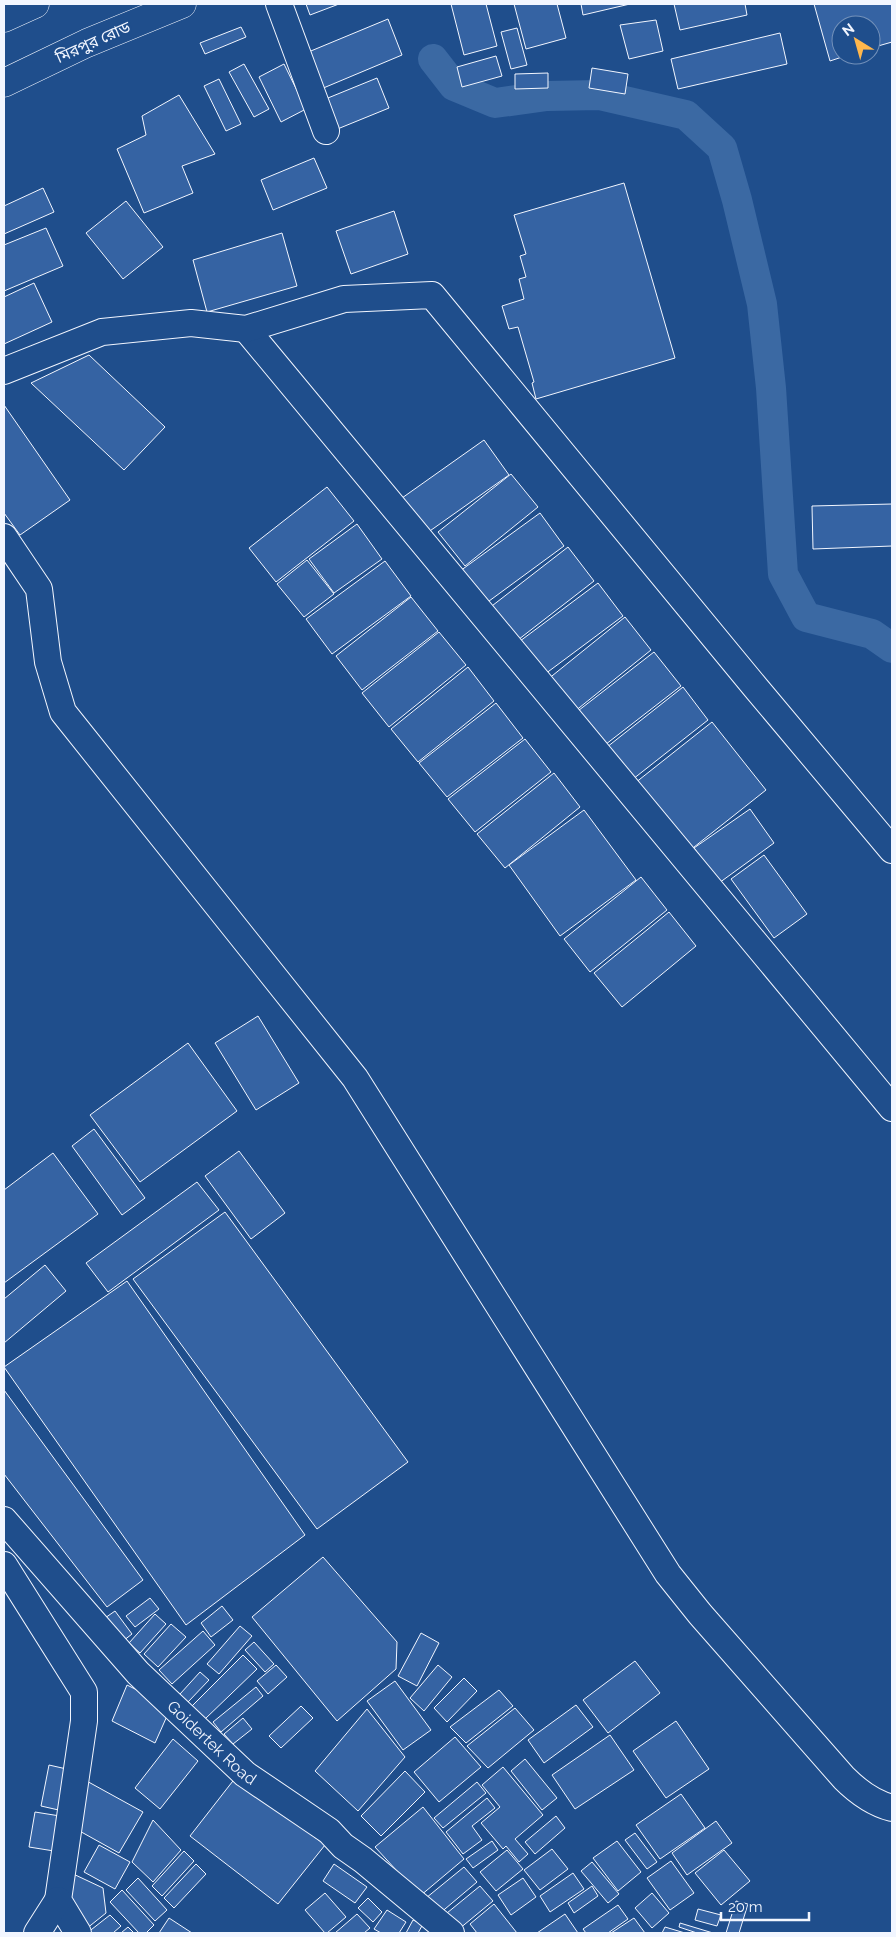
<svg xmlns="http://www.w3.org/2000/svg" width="896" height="1937" viewBox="0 0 896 1937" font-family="Raleway,'Noto Sans Bengali',sans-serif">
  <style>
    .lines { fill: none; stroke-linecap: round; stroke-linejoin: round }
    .canal { stroke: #3b69a3; stroke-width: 30 }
    .building { fill: #3563a3; stroke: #f2f6ff }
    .street-casing { stroke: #f2f6ff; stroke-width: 28 }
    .highway-casing { stroke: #f2f6ff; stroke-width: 29 }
    .street { stroke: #1f4e8c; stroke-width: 26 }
    .highway { stroke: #1f4e8c; stroke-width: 28 }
    .labels { text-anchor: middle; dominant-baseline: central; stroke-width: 4; stroke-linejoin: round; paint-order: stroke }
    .street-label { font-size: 16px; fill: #f2f6ff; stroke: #1f4e8c }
  </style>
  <rect width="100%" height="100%" fill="#1f4e8c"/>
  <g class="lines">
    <polyline class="canal" points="433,59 454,86 495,103 547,96 599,95 686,115 722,148 737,200 762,304 771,388 783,574 806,617 872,634 892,648"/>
  </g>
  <g class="building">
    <polygon points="306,4 339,4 310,15"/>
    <polygon points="451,4 486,4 497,46 464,55"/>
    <polygon points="514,4 557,4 566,38 526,49"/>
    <polygon points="581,4 630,4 583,15"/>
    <polygon points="674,4 745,4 747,15 680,30"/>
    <polygon points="814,4 892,4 892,42 871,48 871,25 841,25 841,55 848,55 830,61"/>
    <polygon points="388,19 402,55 321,89 306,53"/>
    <polygon points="656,20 663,51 629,59 620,25"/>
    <polygon points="241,27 246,37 205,54 200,43"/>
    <polygon points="517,28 527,65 511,69 501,32"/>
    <polygon points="780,33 787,64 678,89 671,59"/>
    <polygon points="496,56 502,76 462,87 457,67"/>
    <polygon points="244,64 269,109 254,117 229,72"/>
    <polygon points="284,64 306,109 281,122 259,77"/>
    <polygon points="592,68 628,74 625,94 589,88"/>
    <polygon points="548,73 548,88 515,89 515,74"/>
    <polygon points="377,78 389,108 335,130 323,100"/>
    <polygon points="219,79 241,124 226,131 204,86"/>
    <polygon points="179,95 215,154 182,166 193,193 144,213 117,149 146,135 142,116"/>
    <polygon points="314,158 327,188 273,210 261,180"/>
    <polygon points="624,183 675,358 536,399 532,383 534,382 518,327 509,329 502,306 524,299 519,279 526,277 520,256 526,254 514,215"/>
    <polygon points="43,188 54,212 4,234 4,206"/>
    <polygon points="126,201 163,247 123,279 86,233"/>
    <polygon points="394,211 408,254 351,274 336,231"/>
    <polygon points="46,228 63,266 4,291 4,245"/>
    <polygon points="282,233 297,286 207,312 193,260"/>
    <polygon points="34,283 52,322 4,344 4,297"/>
    <polygon points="89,355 165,427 124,470 31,383"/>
    <polygon points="4,405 70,500 20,535 4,513"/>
    <polygon points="484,440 509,475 427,533 402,498"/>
    <polygon points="511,474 538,507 465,566 438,532"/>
    <polygon points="327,487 354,521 276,582 249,548"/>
    <polygon points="892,504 892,546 813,549 812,506"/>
    <polygon points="540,513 564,546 485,604 460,571"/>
    <polygon points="357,524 382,559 334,593 309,559"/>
    <polygon points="568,547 594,581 514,643 488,609"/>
    <polygon points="307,560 334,594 304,617 277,584"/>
    <polygon points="385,561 411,596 332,654 306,619"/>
    <polygon points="598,583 623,616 537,680 512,647"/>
    <polygon points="411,597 438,631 362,690 336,656"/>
    <polygon points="625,617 651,650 569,716 542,684"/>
    <polygon points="439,632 466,665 389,727 362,693"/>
    <polygon points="654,652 681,686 601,748 574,714"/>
    <polygon points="468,667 494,701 418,762 391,729"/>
    <polygon points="683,687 708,720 628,783 602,751"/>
    <polygon points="496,703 523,738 447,797 419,763"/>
    <polygon points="712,722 766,790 684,855 630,787"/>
    <polygon points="525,739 551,772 475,832 448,799"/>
    <polygon points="554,773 580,807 505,868 477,834"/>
    <polygon points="750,809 774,843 719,883 694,848"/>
    <polygon points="584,810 636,880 560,936 509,865"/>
    <polygon points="764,855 807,914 774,938 731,879"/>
    <polygon points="641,877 667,910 590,972 564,939"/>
    <polygon points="669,912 696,946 622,1007 594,973"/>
    <polygon points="258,1016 299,1083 256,1110 215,1043"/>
    <polygon points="188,1043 237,1111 140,1182 90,1115"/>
    <polygon points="94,1129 145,1198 122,1215 72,1146"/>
    <polygon points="239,1151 285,1213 251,1239 205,1176"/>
    <polygon points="53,1153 98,1214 4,1283 4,1190"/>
    <polygon points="197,1182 219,1210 108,1292 86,1263"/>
    <polygon points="225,1212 408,1462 317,1529 133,1279"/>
    <polygon points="45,1265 66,1291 4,1343 4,1299"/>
    <polygon points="127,1281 305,1535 186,1625 4,1367"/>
    <polygon points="4,1390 143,1580 107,1607 4,1474"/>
    <polygon points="323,1557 397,1642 396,1669 337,1721 252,1617"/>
    <polygon points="150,1598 159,1609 135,1627 126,1616"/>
    <polygon points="222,1606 233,1620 211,1637 201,1623"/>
    <polygon points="115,1611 132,1634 123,1641 105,1618"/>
    <polygon points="155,1614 166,1624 140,1653 129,1643"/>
    <polygon points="171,1624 186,1637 158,1667 144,1654"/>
    <polygon points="240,1626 252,1636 219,1674 207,1664"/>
    <polygon points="203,1631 215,1645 172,1684 159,1670"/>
    <polygon points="421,1633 439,1643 417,1686 398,1676"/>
    <polygon points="254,1642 274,1664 265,1672 245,1650"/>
    <polygon points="243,1655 257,1669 205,1719 192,1706"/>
    <polygon points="635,1661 660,1693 608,1733 583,1700"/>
    <polygon points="276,1665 287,1677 268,1694 257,1681"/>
    <polygon points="438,1665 452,1677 424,1711 410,1698"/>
    <polygon points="200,1672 209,1680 188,1702 180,1694"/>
    <polygon points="464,1678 477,1691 447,1722 434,1708"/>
    <polygon points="395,1681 431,1730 403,1750 367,1701"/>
    <polygon points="127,1685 171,1707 155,1743 112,1721"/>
    <polygon points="256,1687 263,1696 221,1732 213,1722"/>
    <polygon points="499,1690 513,1706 466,1743 450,1727"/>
    <polygon points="576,1705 593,1727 544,1763 528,1740"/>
    <polygon points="301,1706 313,1718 281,1748 269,1736"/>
    <polygon points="515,1708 534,1730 488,1768 467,1746"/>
    <polygon points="367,1709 405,1757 358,1811 315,1771"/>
    <polygon points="243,1718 252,1729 233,1744 224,1734"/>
    <polygon points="676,1721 709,1769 666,1798 633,1751"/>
    <polygon points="610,1735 634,1770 575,1809 552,1775"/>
    <polygon points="455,1737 481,1767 439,1802 414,1772"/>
    <polygon points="173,1739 198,1761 160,1809 135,1788"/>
    <polygon points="525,1759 557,1798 542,1810 511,1771"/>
    <polygon points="49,1765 71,1770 63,1811 41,1806"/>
    <polygon points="503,1767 543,1815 515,1839 528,1854 519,1862 506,1846 503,1849 481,1823 500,1807 482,1785"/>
    <polygon points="405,1771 425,1792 381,1836 361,1816"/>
    <polygon points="236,1777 325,1845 278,1904 190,1836"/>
    <polygon points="83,1779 143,1812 119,1853 76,1829"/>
    <polygon points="477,1782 486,1793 443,1828 434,1818"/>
    <polygon points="681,1794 705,1828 660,1859 636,1825"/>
    <polygon points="487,1798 495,1808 472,1826 482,1840 463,1854 446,1832"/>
    <polygon points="423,1807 464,1859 420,1896 375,1847"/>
    <polygon points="35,1812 60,1816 54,1851 29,1847"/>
    <polygon points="556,1816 565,1828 535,1854 525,1842"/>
    <polygon points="153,1820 181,1850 153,1882 132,1862"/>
    <polygon points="716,1821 732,1843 687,1875 672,1853"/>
    <polygon points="635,1833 657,1862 647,1869 625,1840"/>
    <polygon points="492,1841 498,1850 473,1868 466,1859"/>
    <polygon points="617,1841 641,1872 618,1891 593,1858"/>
    <polygon points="99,1845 130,1862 115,1889 84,1872"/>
    <polygon points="552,1849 568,1869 540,1890 524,1870"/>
    <polygon points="507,1850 523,1869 496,1891 480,1872"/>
    <polygon points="724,1850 750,1881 721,1905 695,1873"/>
    <polygon points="184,1851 194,1861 162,1896 152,1886"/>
    <polygon points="671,1861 694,1893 670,1910 647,1878"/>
    <polygon points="592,1862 619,1894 608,1903 581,1871"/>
    <polygon points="196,1864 206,1874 174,1908 164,1898"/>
    <polygon points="334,1864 367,1887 355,1903 323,1881"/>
    <polygon points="464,1867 477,1882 439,1914 426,1898"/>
    <polygon points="69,1872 103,1888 106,1913 81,1933 68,1903"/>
    <polygon points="573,1873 584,1889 550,1912 540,1896"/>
    <polygon points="138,1878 167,1910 155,1921 126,1890"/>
    <polygon points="523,1878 536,1897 511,1915 498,1895"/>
    <polygon points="480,1886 493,1901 459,1929 447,1913"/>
    <polygon points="592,1886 598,1896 574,1913 568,1903"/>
    <polygon points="122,1890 154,1925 146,1933 139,1933 110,1902"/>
    <polygon points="325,1893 346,1917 327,1933 325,1933 305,1910"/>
    <polygon points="652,1893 669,1913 652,1928 635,1908"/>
    <polygon points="368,1898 382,1912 373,1922 358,1908"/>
    <polygon points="736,1901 748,1904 739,1933 726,1933"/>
    <polygon points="494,1904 517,1933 477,1933 470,1924"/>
    <polygon points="618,1905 628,1919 608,1933 586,1933 583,1929"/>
    <polygon points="698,1909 721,1915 717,1926 695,1920"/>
    <polygon points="387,1910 406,1922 399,1933 381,1933 374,1929"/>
    <polygon points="357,1914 370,1928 364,1933 335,1933"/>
    <polygon points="565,1914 578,1933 537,1933"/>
    <polygon points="110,1915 121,1926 113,1933 87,1933"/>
    <polygon points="169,1918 192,1933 159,1933"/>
    <polygon points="634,1918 645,1933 611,1933"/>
    <polygon points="413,1920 423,1924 418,1933 406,1933"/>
    <polygon points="680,1923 713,1933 697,1933 679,1927"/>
    <polygon points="128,1927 134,1933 121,1933"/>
    <polygon points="665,1927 685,1933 662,1933"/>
  </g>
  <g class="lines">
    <g class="street-casing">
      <g id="street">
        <polyline points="279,4 326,131"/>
        <polyline points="246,329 892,1108"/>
        <polyline points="4,371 102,332 191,323 246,329 344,299 432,295 756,688 892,850"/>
        <path d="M4,537l35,52 9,73 15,50 292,366 313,496 32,40 144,164c14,14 29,25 48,30"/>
        <path id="s1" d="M4,1520l134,153 107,101 84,57 14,15 20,14 88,73"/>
        <polyline points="4,1565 84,1692 84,1721 58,1900 78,1933"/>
        <polyline points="37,1933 58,1900"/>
      </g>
    </g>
    <g class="highway-casing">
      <g id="highway">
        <polyline points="4,18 35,4"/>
        <polyline points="4,83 87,43 182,4"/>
      </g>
    </g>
    <use href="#street" class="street"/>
    <use href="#highway" class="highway"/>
  </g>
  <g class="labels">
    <g class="street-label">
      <text transform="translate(93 42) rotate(-24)">মিরপুর রোড</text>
      <text stroke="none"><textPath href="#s1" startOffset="305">Goidertek Road</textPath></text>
    </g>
  </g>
  <rect width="896" height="1937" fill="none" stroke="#f2f6ff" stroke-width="10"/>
  <g transform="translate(856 40) rotate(323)"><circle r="24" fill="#1f4e8c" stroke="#7391ba"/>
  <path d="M0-4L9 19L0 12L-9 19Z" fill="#ffb74d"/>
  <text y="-8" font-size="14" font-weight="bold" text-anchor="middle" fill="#f2f6ff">N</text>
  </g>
  <path d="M721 1912v8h88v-8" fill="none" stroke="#f2f6ff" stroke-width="2.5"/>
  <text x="728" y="1912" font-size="15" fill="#f2f6ff" stroke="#1f4e8c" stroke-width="4" paint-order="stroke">20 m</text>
</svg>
